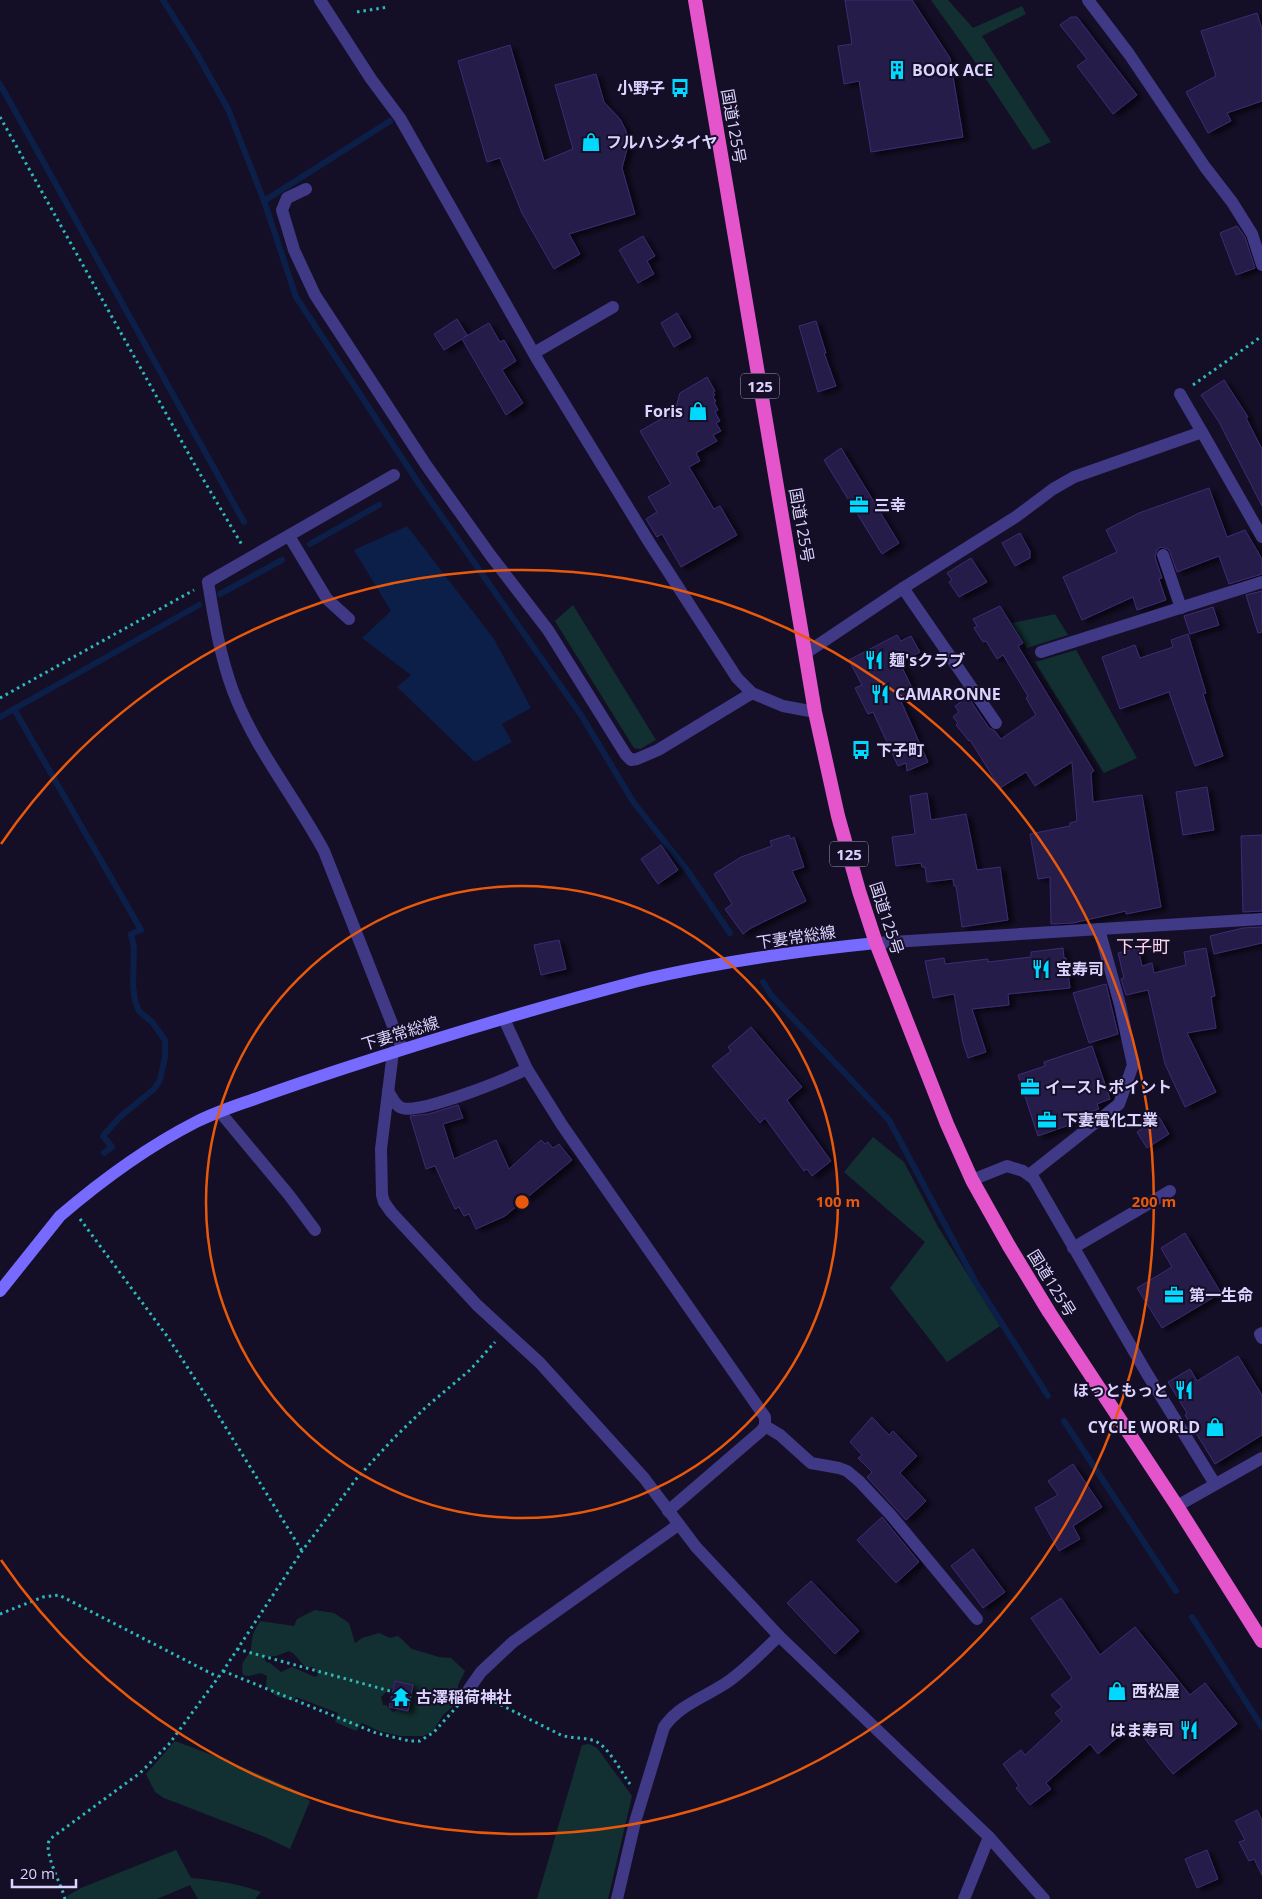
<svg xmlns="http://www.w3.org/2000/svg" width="1262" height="1899" viewBox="0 0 1262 1899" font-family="'Open Sans','Noto Sans JP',sans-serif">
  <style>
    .green { fill: #123031; fill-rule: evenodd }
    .water { fill: #0b1f49 }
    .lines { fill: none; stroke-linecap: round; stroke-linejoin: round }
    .stream { stroke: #0b1f49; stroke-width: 6 }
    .building { fill: #261b48; stroke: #3e2c74; filter: url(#shadow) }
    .path { stroke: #2ebab9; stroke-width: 3; stroke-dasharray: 2.5 4; stroke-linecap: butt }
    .service { stroke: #403986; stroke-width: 12 }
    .minor { stroke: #403986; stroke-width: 12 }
    .secondary { stroke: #776bff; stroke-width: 12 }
    .trunk { stroke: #e455cc; stroke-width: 14 }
    .ring { fill: none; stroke: #e8590c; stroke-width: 2.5 }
    .labels { text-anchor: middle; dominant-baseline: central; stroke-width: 4; stroke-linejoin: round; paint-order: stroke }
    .shield { fill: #140f27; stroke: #a099be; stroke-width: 1 }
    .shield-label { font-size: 15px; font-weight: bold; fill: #dcd4ff }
    .poi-label { font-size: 16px; font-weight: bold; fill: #dcd4ff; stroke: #140f27; text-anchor: start }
    .street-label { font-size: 16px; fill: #dcd4ff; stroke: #140f27 }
    .neighbourhood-label { font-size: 18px; fill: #ffd6ee; stroke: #140f27 }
    .centre { fill: #e8590c; stroke: #140f27; stroke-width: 2.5 }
    .ring-label { font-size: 15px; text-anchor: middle; font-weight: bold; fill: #e8590c; stroke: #140f27; stroke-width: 4; stroke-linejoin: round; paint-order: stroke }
  </style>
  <defs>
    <filter id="shadow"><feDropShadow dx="5.5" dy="3" stdDeviation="2.5" flood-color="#0009"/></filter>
  </defs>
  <rect width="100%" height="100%" fill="#140f27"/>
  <g class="green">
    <polygon points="931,0 948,0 973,28 1022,6 1026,14 982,36 1051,142 1033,150 971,56"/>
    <polygon points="573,605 656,740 640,749 634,748 555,621"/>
    <polygon points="1055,614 1068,635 1027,648 1012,623"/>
    <polygon points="1076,650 1137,758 1104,773 1035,662"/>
    <polygon points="873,1137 904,1162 938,1227 1000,1326 947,1362 890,1288 925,1242 844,1172"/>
    <path d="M315,1610l19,3 15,10 6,20 7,-5 17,-5 11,5 8,-2 14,13 27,8 12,1 14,13 -7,14v10l-6,12 -9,8 -10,16 -10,5h-23l-21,-5 -17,-8 -6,8 -21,-9 3,-9 -42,-16 -3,4 -17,-5 -10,-10 1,-10 -6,-3 -12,3 -6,-1c-4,-18 7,-16 8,-27 2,-14 1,-14 9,-27l34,5 3,-7zM289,1651l5,3 11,13h9l4,8 -3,2 -23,-10 -11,5 -11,-9 -4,-1 -2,-5 12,-1zM395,1682l18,3 -5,26 -10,-2 -5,3 -7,-7h-3l-2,-8 7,-7 5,-2z"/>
    <polygon points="175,1741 228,1761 291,1788 310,1801 290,1849 265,1837 164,1798 155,1792 146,1774"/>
    <polygon points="589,1744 597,1748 632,1796 608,1899 537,1899 582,1745"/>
    <path d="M176,1850l15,28c24,2 48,6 70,14l-6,7h-57l-8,-14 -33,14h-89l-1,-3 14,-8z"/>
  </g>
  <polygon class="water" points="407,526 494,639 531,708 502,724 512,742 475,762 397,687 411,675 362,638 391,611 354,550"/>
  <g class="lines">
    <g class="stream">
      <polyline points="163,0 197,54 228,109 264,201 296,297 419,484 581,715 634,803 687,870 730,933"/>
      <polyline points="0,84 244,522"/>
      <polyline points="264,201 390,121"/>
      <polyline points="310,544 379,505"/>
      <polyline points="220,594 282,560"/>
      <polyline points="14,709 141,930 131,934 134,948 133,985 135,1001 139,1011 152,1022 165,1040 165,1057 160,1080 154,1089 120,1117 103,1136 112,1147 104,1153"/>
      <polyline points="0,717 199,605"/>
      <polyline points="763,982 771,995 889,1120 975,1281 1048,1396"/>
      <polyline points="1064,1421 1176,1591"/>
      <polyline points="1192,1617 1262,1727"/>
    </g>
  </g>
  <g class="building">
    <polygon points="845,0 912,0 950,58 963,137 871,152 859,81 844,84 838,46 852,44"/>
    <polygon points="1257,13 1262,29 1262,101 1227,113 1231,121 1208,133 1186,92 1216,76 1201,31"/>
    <polygon points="1071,17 1077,17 1137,95 1113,114 1077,66 1087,59 1060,25"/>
    <polygon points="510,45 544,161 573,149 555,85 596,74 604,102 620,119 626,131 628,145 622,168 635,214 569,234 580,254 554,269 522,213 500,158 487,162 458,61"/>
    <polygon points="1237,226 1245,237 1255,268 1236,275 1220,233"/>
    <polygon points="643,236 655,256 647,261 654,274 638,283 619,250"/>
    <polygon points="677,313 691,337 674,347 661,323"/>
    <polygon points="457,319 467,335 463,338 489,323 500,342 504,340 516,361 502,370 523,403 506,415 462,339 444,350 434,334"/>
    <polygon points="816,321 826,353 824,353 836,386 818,392 799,326"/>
    <polygon points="707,377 715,391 713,392 715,395 713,397 716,401 714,402 718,410 715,412 720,421 716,423 721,431 713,435 717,441 696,453 700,461 689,467 714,509 720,506 737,535 681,567 662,534 657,537 646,519 657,512 648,497 671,484 640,431 675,411 680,393"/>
    <polygon points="1224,380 1248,417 1246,418 1262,449 1262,506 1219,422 1201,395"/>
    <polygon points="841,448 899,543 882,554 824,460"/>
    <polygon points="1209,488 1227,537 1245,530 1262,559 1262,574 1229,584 1219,556 1177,572 1170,552 1168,549 1161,547 1157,550 1155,557 1162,578 1159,579 1166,600 1137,610 1133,597 1082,620 1063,577 1117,552 1106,530 1139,513"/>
    <polygon points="1020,533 1030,551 1030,558 1015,566 1002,543"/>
    <polygon points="971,558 987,582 959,597 949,582 952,580 947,573"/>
    <polygon points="1262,591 1262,632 1258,633 1246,595"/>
    <polygon points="1000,606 1023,643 1018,646 1094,771 1091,773 1093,802 1142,795 1161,907 1126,914 1126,911 1073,923 1051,924 1050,877 1038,879 1030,834 1070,826 1070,823 1077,821 1072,762 1035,786 1026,772 1000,788 970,740 969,741 956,725 958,723 953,717 959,712 955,706 968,697 989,728 995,731 1001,739 1036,715 1026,698 1028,696 1003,655 997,659 986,641 983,642 974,628 977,626 973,619"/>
    <polygon points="1213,607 1219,625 1190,634 1184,616"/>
    <polygon points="1188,634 1206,693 1203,694 1223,756 1195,766 1169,692 1120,709 1102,657 1135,645 1140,658 1173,647 1171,640"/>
    <polygon points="897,635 901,641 911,636 920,652 900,663 914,692 900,699 928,762 907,771 906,763 898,766 873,712 868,714 855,688 862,685 849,660"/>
    <polygon points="1207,787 1214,830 1183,835 1176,792"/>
    <polygon points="927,793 931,820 966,814 977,870 1000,867 1008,920 962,927 956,886 954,886 953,879 927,882 925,867 922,867 921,863 896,866 892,837 915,834 910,796"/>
    <polygon points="789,835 791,839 794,837 804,867 792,871 806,901 751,928 743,934 725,909 732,904 714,874 741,857 772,846 770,841"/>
    <polygon points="1262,835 1262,911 1243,912 1241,836"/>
    <polygon points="661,845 678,870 658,884 641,859"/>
    <polygon points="1262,927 1262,943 1214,954 1210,936 1243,928"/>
    <polygon points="559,940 566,969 541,975 534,945"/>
    <polygon points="1063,948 1064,958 1066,958 1070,988 1008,994 1009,1005 972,1009 986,1052 968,1058 963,1043 954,994 933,998 925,961 944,958 945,964 988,959 988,962 1031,957 1031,952"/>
    <polygon points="1138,948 1142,966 1152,963 1154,973 1186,965 1184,952 1206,948 1215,996 1211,997 1216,1028 1187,1033 1216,1092 1185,1107 1165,1064 1148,990 1126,995 1121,979 1124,978 1118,953"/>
    <polygon points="1106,984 1118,1034 1089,1043 1073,993"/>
    <polygon points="751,1027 802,1087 787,1100 831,1161 812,1176 807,1169 804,1171 765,1118 760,1123 712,1066 731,1051 728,1047"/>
    <polygon points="1092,1046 1110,1099 1097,1104 1099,1109 1067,1120 1069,1125 1038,1136 1018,1075 1045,1066 1044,1062"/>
    <polygon points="458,1105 463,1118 443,1124 454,1159 496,1140 509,1169 541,1140 545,1144 548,1142 553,1148 559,1144 572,1160 505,1216 476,1229 469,1214 464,1216 459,1207 455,1209 435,1166 426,1169 410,1116 429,1114"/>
    <polygon points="1159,1117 1169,1134 1147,1148 1137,1132"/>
    <polygon points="1185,1233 1221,1293 1162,1328 1137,1288 1172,1267 1161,1248"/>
    <polygon points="1238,1356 1262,1395 1262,1435 1215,1464 1185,1415 1187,1413 1168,1382 1190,1369 1197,1381"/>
    <polygon points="872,1417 889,1435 893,1431 917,1456 900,1473 926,1501 906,1520 867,1477 872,1472 858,1458 862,1455 850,1442"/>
    <polygon points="1073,1464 1102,1507 1073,1526 1080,1539 1059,1551 1035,1508 1058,1495 1048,1481"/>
    <polygon points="882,1517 919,1562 896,1583 857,1540"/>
    <polygon points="973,1549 1005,1592 983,1608 951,1566"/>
    <polygon points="811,1581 859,1631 835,1654 787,1603"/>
    <polygon points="1061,1598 1100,1655 1135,1627 1190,1695 1205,1683 1237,1724 1173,1774 1133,1724 1098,1754 1090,1744 1046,1783 1051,1789 1030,1805 1016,1788 1019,1786 1003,1764 1021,1750 1025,1755 1062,1721 1055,1713 1062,1707 1051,1695 1072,1678 1031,1618"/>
    <polygon points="395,1681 413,1685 408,1711 389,1707"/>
    <polygon points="1257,1810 1262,1820 1262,1875 1254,1859 1249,1861 1239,1842 1245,1840 1235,1821"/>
    <polygon points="1207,1850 1218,1879 1197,1888 1185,1859"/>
  </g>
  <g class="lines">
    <g class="path">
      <polyline points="357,12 388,7"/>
      <polyline points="0,117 196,467 242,545"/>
      <polyline points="1193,385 1262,336"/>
      <polyline points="0,698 194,590"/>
      <polyline points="80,1219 167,1336 210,1402 302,1551"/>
      <polyline points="0,1614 43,1597 59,1595 218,1677"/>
      <polyline points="237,1649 390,1691"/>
      <polyline points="223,1671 376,1733 410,1741 420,1741 434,1732 461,1702"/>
      <path d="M483,1696l78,39c11,4 21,2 31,5 15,3 29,32 38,44"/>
      <path d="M65,1899c-3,-14 -23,-48 -15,-60l90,-66 29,-29 54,-73 79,-120 55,-73 37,-40 32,-31 44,-37 25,-28"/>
    </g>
    <g class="service">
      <polyline points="1088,0 1129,54 1205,167 1232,202 1252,234 1262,265"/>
      <polyline points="306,189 287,198 282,210 294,250 315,295 426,465 491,556 548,630 626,755 631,760 637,759 658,750 752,693"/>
      <polyline points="1180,394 1202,432"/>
      <polyline points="289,536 327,599 349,619"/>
      <polyline points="1163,555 1181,608"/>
      <polyline points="903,588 996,723"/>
      <polyline points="1041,652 1262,582"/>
      <path d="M388,1091c4,6 7,15 14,17 20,6 104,-29 125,-39"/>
      <polyline points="220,1112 289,1195 315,1230"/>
      <polyline points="1029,1175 1119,1104 1133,1065 1120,1005 1099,929"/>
      <polyline points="972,1180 1007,1166 1023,1171 1034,1179 1146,1372 1215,1484"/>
      <polyline points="1073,1248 1170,1191"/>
      <polyline points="1262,1333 1260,1334 1262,1338"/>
      <polyline points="765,1426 780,1435 811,1463 839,1468 847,1471 859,1481 890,1514 977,1619"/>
      <polyline points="1177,1506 1262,1458"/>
      <polyline points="469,1689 481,1672 513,1642 678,1525"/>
      <polyline points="964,1899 989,1837"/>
    </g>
    <g class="minor">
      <polyline points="320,0 371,79 400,118 537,359 649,542 737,678 752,693 783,706 815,712"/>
      <polyline points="534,353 613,307"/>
      <path d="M394,475l-186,107c6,37 12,74 25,109 22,58 62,106 91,160l78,198"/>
      <polyline points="806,653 903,588 1017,516 1053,489 1074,477 1202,432 1262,537"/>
      <polyline points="876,943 1262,919"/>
      <polyline points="504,1019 527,1069 562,1125 765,1417 765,1426 761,1431 668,1511"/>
      <polyline points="393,1052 381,1149 382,1195 384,1202 391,1212 477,1305 540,1363 644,1478 696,1547 779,1636 989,1837 1044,1899"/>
      <path d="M617,1899l18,-77 29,-95c15,-22 41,-30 62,-44 19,-13 36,-31 53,-47"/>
    </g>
    <path class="secondary" d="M0,1291l60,-75c42,-36 87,-69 136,-94 18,-9 38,-16 56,-22 30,-11 60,-21 90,-31 98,-32 197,-62 296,-88 78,-19 159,-30 238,-38"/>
    <polyline class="trunk" points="695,0 815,712 838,816 859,891 876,943 947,1124 972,1180 1009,1246 1049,1312 1177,1506 1262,1641"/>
  </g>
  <g class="ring">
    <circle cx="522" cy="1202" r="316"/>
    <path d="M1 844A632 632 0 1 1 1 1560"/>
  </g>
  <defs>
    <g id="building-bare" transform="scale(1.5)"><path d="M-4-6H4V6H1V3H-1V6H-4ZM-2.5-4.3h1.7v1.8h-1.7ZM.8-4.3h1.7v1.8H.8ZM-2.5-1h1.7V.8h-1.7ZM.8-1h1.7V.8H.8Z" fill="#00d8ff" stroke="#140f27" stroke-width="2.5" paint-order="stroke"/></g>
    <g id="bus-bare" transform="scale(1.5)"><path d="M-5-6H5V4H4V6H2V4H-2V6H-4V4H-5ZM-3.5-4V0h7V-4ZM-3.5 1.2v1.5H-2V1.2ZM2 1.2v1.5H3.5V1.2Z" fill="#00d8ff" stroke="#140f27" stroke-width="2.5" paint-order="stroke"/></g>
    <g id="shop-bare" transform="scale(1.5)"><path d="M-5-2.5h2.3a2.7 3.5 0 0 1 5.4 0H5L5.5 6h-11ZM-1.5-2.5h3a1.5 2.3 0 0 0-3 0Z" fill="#00d8ff" stroke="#140f27" stroke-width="2.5" paint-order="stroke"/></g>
    <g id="office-bare" transform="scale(1.5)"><path d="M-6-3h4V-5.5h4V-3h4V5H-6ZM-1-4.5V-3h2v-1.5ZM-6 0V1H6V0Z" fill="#00d8ff" stroke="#140f27" stroke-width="2.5" paint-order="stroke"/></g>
    <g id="restaurant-bare" transform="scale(1.5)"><path d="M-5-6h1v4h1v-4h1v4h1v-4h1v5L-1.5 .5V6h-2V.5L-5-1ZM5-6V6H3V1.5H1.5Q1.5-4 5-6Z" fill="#00d8ff" stroke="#140f27" stroke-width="2.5" paint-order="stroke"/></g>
    <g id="temple-bare" transform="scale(1.5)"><path d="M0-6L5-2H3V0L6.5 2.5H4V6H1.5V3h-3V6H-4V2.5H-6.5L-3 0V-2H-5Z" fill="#00d8ff" stroke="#140f27" stroke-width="2.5" paint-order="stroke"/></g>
  </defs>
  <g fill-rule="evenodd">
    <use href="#building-bare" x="897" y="70"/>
    <use href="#bus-bare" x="680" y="88"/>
    <use href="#shop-bare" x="591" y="142"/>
    <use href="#shop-bare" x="698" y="411"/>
    <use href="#office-bare" x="859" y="505"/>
    <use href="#restaurant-bare" x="874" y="660"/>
    <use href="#restaurant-bare" x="880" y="694"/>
    <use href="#bus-bare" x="861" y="750"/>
    <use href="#restaurant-bare" x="1041" y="969"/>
    <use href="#office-bare" x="1030" y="1087"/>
    <use href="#office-bare" x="1047" y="1120"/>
    <use href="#office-bare" x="1174" y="1295"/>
    <use href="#restaurant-bare" x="1184" y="1390"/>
    <use href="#shop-bare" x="1215" y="1427"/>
    <use href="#shop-bare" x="1117" y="1691"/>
    <use href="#temple-bare" x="401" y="1697"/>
    <use href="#restaurant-bare" x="1189" y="1730"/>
  </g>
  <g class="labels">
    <g class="shield">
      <rect x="741" y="373.5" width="38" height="25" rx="4"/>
      <rect x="830" y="841.5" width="38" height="25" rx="4"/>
    </g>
    <g class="shield-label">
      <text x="760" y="386">125</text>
      <text x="849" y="854">125</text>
    </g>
    <g class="poi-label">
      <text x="912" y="70">BOOK ACE</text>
      <text x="665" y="88" text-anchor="end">小野子</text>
      <text x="606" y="142">フルハシタイヤ</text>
      <text x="683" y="411" text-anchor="end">Foris</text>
      <text x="874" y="505">三幸</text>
      <text x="889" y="660">麺'sクラブ</text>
      <text x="895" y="694">CAMARONNE</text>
      <text x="876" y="750">下子町</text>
      <text x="1056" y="969">宝寿司</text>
      <text x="1045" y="1087">イーストポイント</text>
      <text x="1062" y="1120">下妻電化工業</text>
      <text x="1189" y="1295">第一生命</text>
      <text x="1169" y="1390" text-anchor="end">ほっともっと</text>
      <text x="1200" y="1427" text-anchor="end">CYCLE WORLD</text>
      <text x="1132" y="1691">西松屋</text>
      <text x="416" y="1697">古澤稲荷神社</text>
      <text x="1174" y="1730" text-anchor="end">はま寿司</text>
    </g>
    <g class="street-label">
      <text transform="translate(734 126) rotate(80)">国道125号</text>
      <text transform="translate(802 525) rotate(80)">国道125号</text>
      <text transform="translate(887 918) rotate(72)">国道125号</text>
      <text transform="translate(796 937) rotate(-8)">下妻常総線</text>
      <text transform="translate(400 1033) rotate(-17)">下妻常総線</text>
      <text transform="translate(1052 1283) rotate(58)">国道125号</text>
    </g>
    <g class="neighbourhood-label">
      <text x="1143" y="946">下子町</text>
    </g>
  </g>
  <circle cx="522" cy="1202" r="8" class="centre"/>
  <g class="ring-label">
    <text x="838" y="1207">100 m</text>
    <text x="1154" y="1207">200 m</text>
  </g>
  <path d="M12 1879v8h64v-8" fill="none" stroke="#dcd4ff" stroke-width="2.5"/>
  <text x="20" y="1879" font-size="15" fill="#dcd4ff" stroke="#140f27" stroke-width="4" paint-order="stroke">20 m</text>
</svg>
